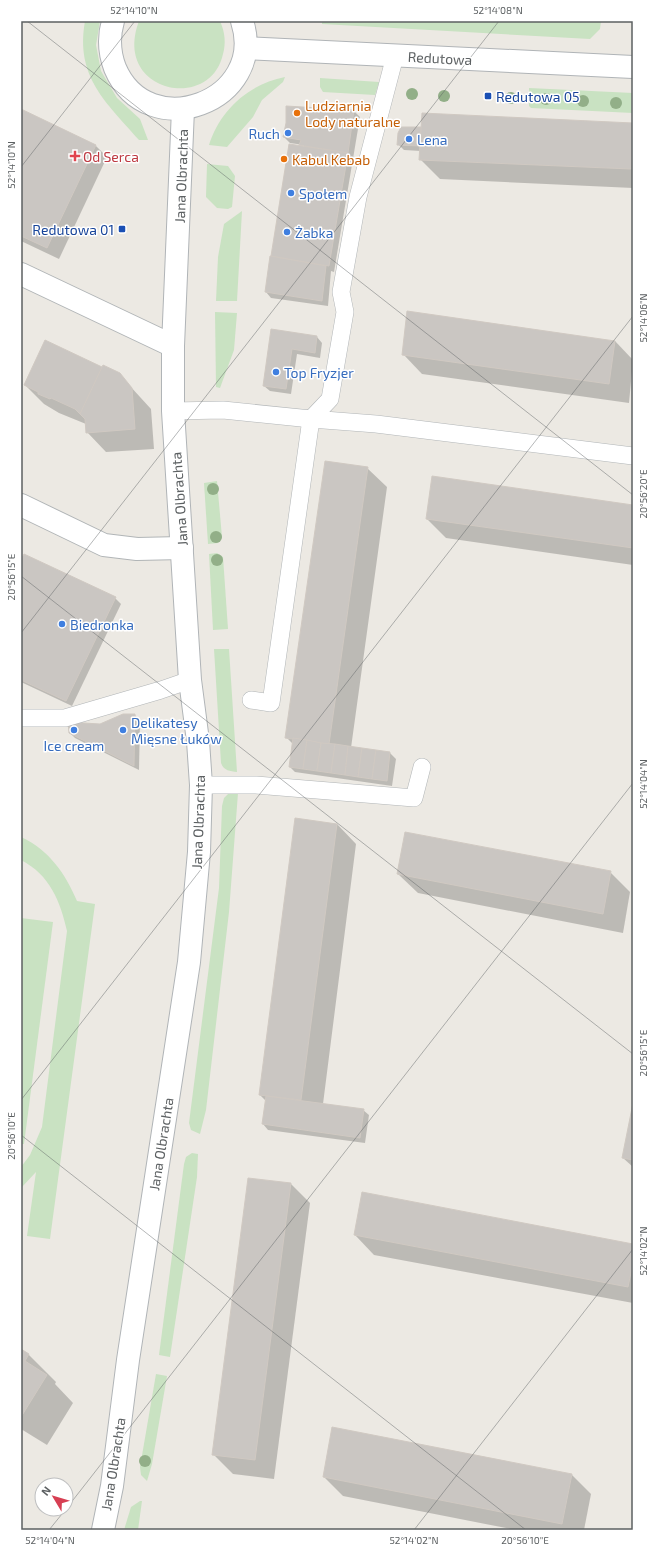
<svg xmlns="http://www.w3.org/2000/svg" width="654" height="1551" viewBox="0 0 654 1551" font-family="'Exo 2',sans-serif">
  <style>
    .green { fill: #c9e2c2 }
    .shadow { fill: #0003 }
    .building { fill: #cac6c2; stroke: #d0c9c2 }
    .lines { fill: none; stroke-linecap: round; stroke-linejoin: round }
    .lane-casing { stroke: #b1b5b7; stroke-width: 18 }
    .street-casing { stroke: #b1b5b7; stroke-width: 24 }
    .secondary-casing { stroke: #b0b4b7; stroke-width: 24 }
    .lane { stroke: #fff; stroke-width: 17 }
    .street { stroke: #fff; stroke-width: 22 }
    .secondary { stroke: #fff; stroke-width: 22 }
    .tree { fill: #92af88 }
    .ticks { fill: none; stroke: #5c6062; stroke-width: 1; stroke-opacity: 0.45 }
    .transit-dot { fill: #1a4fb4; stroke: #fff; stroke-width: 1.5 }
    .food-dot { fill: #e8710a; stroke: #fff; stroke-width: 1.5 }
    .shop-dot { fill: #3f7fe0; stroke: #fff; stroke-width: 1.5 }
    .health-dot { fill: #e0444e; stroke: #fff; stroke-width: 1.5 }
    .labels { text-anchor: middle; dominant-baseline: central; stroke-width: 3; stroke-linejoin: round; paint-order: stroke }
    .street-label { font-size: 14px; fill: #5c6062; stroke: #fff }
    .transit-label { font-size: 14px; fill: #164399; stroke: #fff; text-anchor: start }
    .food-label { font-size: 14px; fill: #c56008; stroke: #fff; text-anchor: start }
    .shop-label { font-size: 14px; fill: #366cbe; stroke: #fff; text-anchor: start }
    .health-label { font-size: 14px; fill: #be3a42; stroke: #fff; text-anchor: start }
    .neatline { fill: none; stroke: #5c6062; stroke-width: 1.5 }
    .ticks-label { font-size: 10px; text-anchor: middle; fill: #5c6062 }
  </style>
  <rect width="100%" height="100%" fill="#ece9e3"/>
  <g class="green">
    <path d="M85,21h15l-4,24 5,26 16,27 23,21 8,21h-9c-33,-38 -64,-63 -54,-119z"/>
    <path d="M139,21h81c5,11 6,22 3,33 -13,59 -111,38 -84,-33z"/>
    <polygon points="322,21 601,21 600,29 590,39 322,24"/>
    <path d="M285,77l-2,5 -21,18 -9,17 -26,30 -18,-2c11,-35 40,-61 76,-68z"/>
    <polygon points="320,78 379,82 375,95 323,92 320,87"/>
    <polygon points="529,88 633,93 633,113 531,108 529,106"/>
    <polygon points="207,164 228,166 235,176 232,207 228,209 217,208 206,197"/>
    <polygon points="242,211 237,301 216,301 218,257 224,224"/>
    <polygon points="215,312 237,313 234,350 220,388 216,387"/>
    <polygon points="217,481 222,537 218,543 208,544 204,483"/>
    <polygon points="217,553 223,557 228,629 213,630 209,554"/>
    <path d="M214,649h15l8,123c-7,-1 -13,-1 -16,-9z"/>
    <polygon points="229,793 238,793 229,912 206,1110 200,1134 191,1130 189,1123 219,888 222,806 224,798"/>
    <path d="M21,837c28,13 44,36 56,64l18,3 -45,335 -23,-3 9,-64 -15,16v-21l9,-12 12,-28 25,-196c-7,-30 -17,-56 -46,-71z"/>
    <polygon points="21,918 53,922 24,1144 21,1144"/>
    <polygon points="192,1153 198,1154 197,1177 170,1357 159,1355 184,1164 186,1157"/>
    <polygon points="156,1374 167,1376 152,1464 147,1481 141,1475 140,1467"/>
    <polygon points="140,1501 142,1501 138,1530 124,1530 131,1507"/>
  </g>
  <g class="shadow">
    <polygon points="287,108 354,111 360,117 334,272 331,271 328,306 271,298 266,292 289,145 304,147 304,145 290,143 284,137 287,123"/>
    <polygon points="21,110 95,145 107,157 59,259 21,241"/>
    <polygon points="632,124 633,188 440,179 420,159 421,151 404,150 398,144 401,128"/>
    <polygon points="272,330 317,337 322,343 320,358 297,354 291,394 270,391 264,386"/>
    <polygon points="615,341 633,360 629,403 422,374 403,354"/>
    <polygon points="45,342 102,369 119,374 151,409 154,449 106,452 87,432 86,424 59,413 44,404 25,385"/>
    <polygon points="367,468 387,487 351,748 390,753 396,759 392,786 295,772 290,767 293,744 286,737"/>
    <polygon points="633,506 633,565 446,538 427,519"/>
    <polygon points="21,563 115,598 121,604 72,706 21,682"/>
    <polygon points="135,715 140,721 139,770 75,738 70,733"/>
    <polygon points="337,824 356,844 323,1104 363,1110 369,1115 365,1143 268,1130 263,1124 266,1101 260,1095"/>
    <polygon points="610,872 630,892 623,933 418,893 398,874"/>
    <polygon points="633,1107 633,1167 623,1158"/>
    <polygon points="291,1184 310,1203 274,1479 233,1474 213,1454"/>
    <polygon points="355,1235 633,1245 633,1303 374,1255"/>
    <polygon points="21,1350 29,1355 56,1382 55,1384 73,1403 47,1445 21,1429"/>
    <polygon points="571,1474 591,1494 584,1530 516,1530 343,1496 324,1477"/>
  </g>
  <g class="building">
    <polygon points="286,106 354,110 348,153 299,145 301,140 283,137 286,123"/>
    <polygon points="21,109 96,145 47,248 21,236"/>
    <polygon points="422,113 633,123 631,169 419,160"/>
    <polygon points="401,127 421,127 420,146 397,145 398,133"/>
    <polygon points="289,144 348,153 329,266 271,256"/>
    <polygon points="270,256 326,266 322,301 265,292"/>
    <polygon points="407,311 615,341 609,384 402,355"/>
    <polygon points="271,329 317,336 315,353 292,349 286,389 263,386"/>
    <polygon points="45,340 102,367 80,414 75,409 51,398 50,399 38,394 38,392 24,385"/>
    <polygon points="103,365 120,373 132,388 135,429 86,433 85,419 80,414"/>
    <polygon points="325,461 368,467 329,744 285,738"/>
    <polygon points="432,476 633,505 633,548 426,519"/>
    <polygon points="24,554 116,597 66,701 21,680 21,560"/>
    <polygon points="123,714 135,714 134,766 69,733 68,722 100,724"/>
    <polygon points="293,738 307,740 303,769 289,767"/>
    <polygon points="307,740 321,743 317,771 303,769"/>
    <polygon points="321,743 335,744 331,773 317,771"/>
    <polygon points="335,744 348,746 345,775 331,773"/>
    <polygon points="348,746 362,748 358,777 345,775"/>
    <polygon points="362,748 376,750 372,779 358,777"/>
    <polygon points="376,750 390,752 387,781 372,779"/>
    <polygon points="295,818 337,824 301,1100 259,1095"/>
    <polygon points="405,832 611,871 603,914 397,874"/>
    <polygon points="266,1096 364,1109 360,1138 262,1124"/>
    <polygon points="633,1103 633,1160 622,1158"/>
    <polygon points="248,1178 291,1183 255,1460 212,1455"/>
    <polygon points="362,1192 633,1244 633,1263 628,1287 354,1235"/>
    <polygon points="21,1349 29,1354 25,1361 47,1375 21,1417"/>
    <polygon points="332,1427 572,1474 562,1524 323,1477"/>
  </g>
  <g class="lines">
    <g class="lane-casing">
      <g id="lane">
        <polyline points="173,411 223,410 311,419 330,399 345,312 341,292 358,197 395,56"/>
        <polyline points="251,700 271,703 311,419 376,424 633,456"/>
        <polyline points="21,718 65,718 161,690 190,680"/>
        <polyline points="201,785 256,785 414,798 422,767"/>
      </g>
    </g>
    <g class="street-casing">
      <g id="street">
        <polyline points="21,274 173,346"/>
        <polyline points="21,505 104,545 137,549 182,548"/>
      </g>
    </g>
    <g class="secondary-casing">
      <g id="secondary">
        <path d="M113,21c-5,17 -4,31 2,47 33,78 153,33 127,-47"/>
        <polyline points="246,48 633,67"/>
        <polyline points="103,1530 112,1486 128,1360 189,962 199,852 201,785 198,741 190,680 173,411 173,346 183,109"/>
      </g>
    </g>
    <use href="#lane" class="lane"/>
    <use href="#street" class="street"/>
    <use href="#secondary" class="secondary"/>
  </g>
  <g class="tree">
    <circle cx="412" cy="94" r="6"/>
    <circle cx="444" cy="96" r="6"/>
    <circle cx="511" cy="98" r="6"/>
    <circle cx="546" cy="99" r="6"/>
    <circle cx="583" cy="101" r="6"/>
    <circle cx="616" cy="103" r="6"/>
    <circle cx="213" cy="489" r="6"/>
    <circle cx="216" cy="537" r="6"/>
    <circle cx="217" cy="560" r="6"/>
    <circle cx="145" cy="1461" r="6"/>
  </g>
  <path class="ticks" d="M27,21l606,474M21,167l114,-146M21,576l612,478M21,633l478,-612M21,1100l612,-784M21,1135l505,395M66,1509l567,-726M49,1530l17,-21M414,1530l219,-281"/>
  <g class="transit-dot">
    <rect x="484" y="92" width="8" height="8" rx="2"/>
    <rect x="118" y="225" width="8" height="8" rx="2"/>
  </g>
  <g class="food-dot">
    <circle cx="297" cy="113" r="4"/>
    <circle cx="284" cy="159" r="4"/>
  </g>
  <g class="shop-dot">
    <circle cx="288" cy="133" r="4"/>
    <circle cx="409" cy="139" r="4"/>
    <circle cx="291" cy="193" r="4"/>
    <circle cx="287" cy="232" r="4"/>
    <circle cx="276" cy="372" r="4"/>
    <circle cx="62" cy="624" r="4"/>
    <circle cx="74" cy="730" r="4"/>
    <circle cx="123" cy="730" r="4"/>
  </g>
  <path class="health-dot" d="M73 150h4v4h4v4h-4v4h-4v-4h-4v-4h4z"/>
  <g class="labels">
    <g class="street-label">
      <text transform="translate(440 58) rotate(3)">Redutowa</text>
      <text transform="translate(181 176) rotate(-88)">Jana Olbrachta</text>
      <text transform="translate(179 499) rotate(-94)">Jana Olbrachta</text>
      <text transform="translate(198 822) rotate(-88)">Jana Olbrachta</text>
      <text transform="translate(161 1144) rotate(-81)">Jana Olbrachta</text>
      <text transform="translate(113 1464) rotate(-81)">Jana Olbrachta</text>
    </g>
    <g class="transit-label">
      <text x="496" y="96">Redutowa 05</text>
      <text x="114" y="229" text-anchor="end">Redutowa 01</text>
    </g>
    <g class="food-label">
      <text x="305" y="105">Ludziarnia<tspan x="305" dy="16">Lody naturalne</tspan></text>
      <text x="292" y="159">Kabul Kebab</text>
    </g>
    <g class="shop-label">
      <text x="280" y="133" text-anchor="end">Ruch</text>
      <text x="417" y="139">Lena</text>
      <text x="299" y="193">Społem</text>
      <text x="295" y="232">Żabka</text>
      <text x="284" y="372">Top Fryzjer</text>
      <text x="70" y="624">Biedronka</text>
      <text x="131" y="722">Delikatesy<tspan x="131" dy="16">Mięsne Łuków</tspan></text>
      <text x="74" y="745" text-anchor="middle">Ice cream</text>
    </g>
    <g class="health-label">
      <text x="83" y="156">Od Serca</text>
    </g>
  </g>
  <rect width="654" height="1551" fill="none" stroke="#ffffff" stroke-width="44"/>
  <g transform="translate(54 1497) rotate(308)"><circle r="19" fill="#ffffff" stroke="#bebfc0"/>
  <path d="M0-3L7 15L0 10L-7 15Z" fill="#d73f53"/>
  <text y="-6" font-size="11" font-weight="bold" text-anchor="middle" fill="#5c6062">N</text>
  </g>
  <rect x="22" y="22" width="610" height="1507" class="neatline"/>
  <g class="ticks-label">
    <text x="134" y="14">52°14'10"N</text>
    <text x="498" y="14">52°14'08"N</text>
    <text transform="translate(11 165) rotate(-90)" y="4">52°14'10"N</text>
    <text transform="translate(643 318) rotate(-90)" y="4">52°14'06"N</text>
    <text transform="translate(643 494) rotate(-90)" y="4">20°56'20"E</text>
    <text transform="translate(11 577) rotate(-90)" y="4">20°56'15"E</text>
    <text transform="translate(643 784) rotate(-90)" y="4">52°14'04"N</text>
    <text transform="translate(643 1053) rotate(-90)" y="4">20°56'15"E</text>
    <text transform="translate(11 1136) rotate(-90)" y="4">20°56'10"E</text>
    <text transform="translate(643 1251) rotate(-90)" y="4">52°14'02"N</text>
    <text x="50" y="1544">52°14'04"N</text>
    <text x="414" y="1544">52°14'02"N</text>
    <text x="525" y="1544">20°56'10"E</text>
  </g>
</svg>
